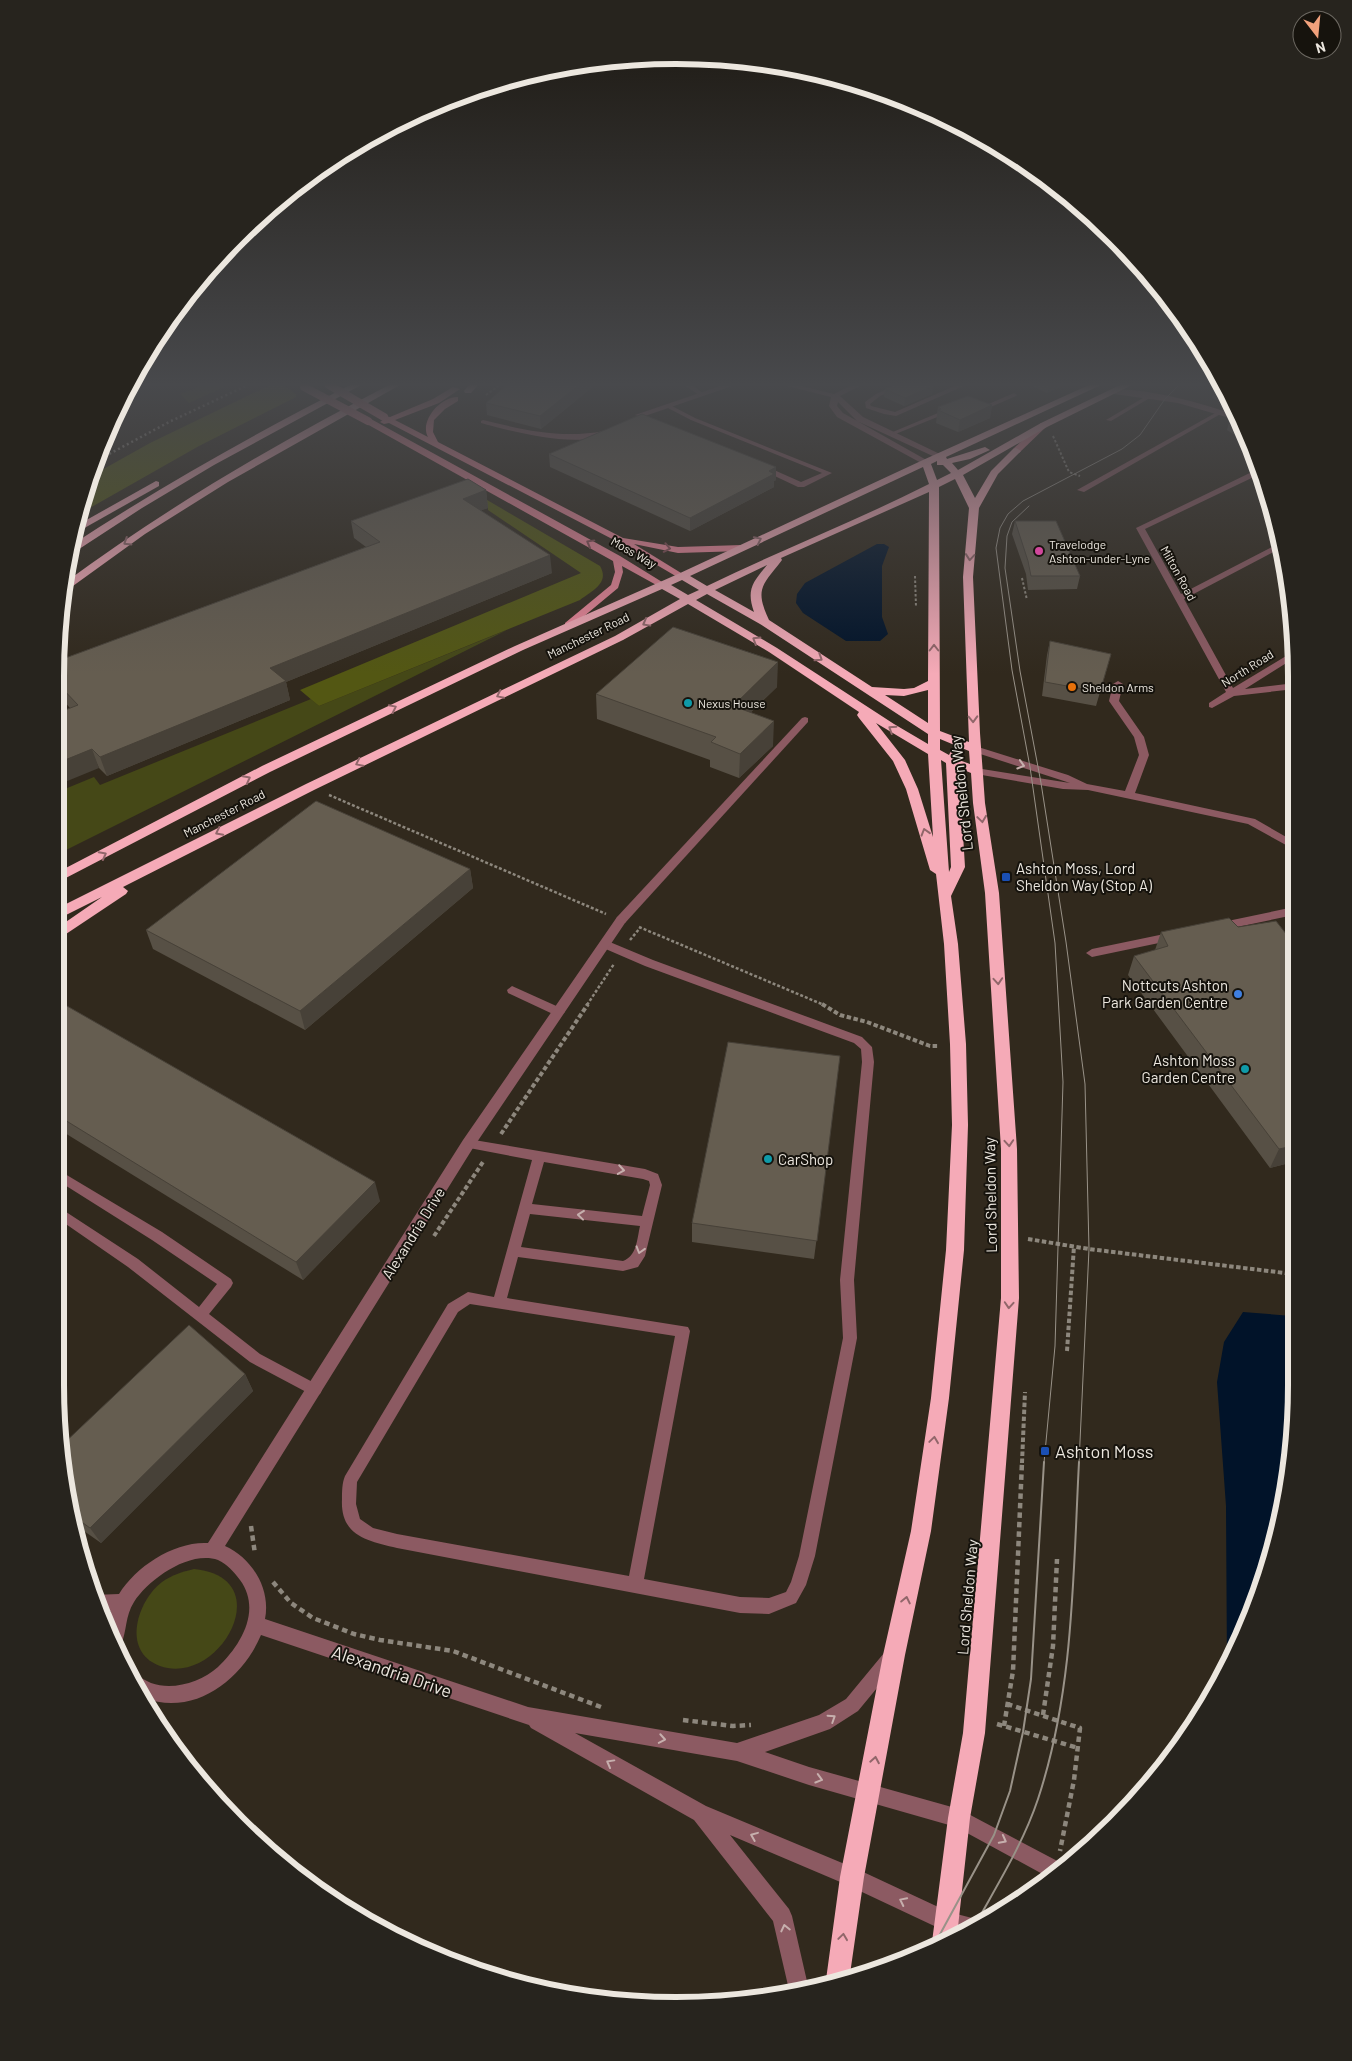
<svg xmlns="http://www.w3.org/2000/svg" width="1352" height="2061" viewBox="0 0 1352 2061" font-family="Barlow,sans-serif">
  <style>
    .green { fill: #454817 }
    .forest { fill: #535713 }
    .water { fill: #011329 }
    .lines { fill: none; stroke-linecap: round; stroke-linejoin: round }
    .path-far3 { stroke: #8d877d; stroke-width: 2; stroke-dasharray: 2.5 2; stroke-linecap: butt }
    .path-far2 { stroke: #8d877d; stroke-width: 2.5; stroke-dasharray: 3 2; stroke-linecap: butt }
    .path-far1 { stroke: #8d877d; stroke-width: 4; stroke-dasharray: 4.5 2.5; stroke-linecap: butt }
    .path { stroke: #8d877d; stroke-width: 4.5; stroke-dasharray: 5.5 4; stroke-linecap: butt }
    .lane { fill: #8c5a62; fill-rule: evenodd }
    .street { fill: #8c5a62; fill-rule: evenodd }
    .primary { fill: #ec8699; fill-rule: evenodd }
    .highway { fill: #f5aab7; fill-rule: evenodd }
    .tram-far1 { stroke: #999288; stroke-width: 1 }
    .tram { stroke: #999288; stroke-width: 2 }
    .rail { stroke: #999288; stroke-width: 2.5; stroke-dasharray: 2 3; stroke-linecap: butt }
    .primary-bridge { stroke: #ec8699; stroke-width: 8 }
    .wall { fill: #575045 }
    .shaded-wall { fill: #474138 }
    .building { fill: #655d50; stroke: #474138 }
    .oneway { stroke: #91666a }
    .oneway2 { stroke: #814c53 }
    .oneway3 { stroke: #c6afad }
    .hotel-dot { fill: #d1479c; stroke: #16130d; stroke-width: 2 }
    .food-dot { fill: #e8710a; stroke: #16130d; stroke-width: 2 }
    .culture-dot { fill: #0f9aa8; stroke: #16130d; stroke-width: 2 }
    .transit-dot { fill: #1a4fb4; stroke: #16130d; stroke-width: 2 }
    .shop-dot { fill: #3f7fe0; stroke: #16130d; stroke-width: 2 }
    .labels { text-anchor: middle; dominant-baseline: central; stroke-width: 4; stroke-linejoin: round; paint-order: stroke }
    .far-poi-label { font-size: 12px; fill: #ece7df; stroke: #16130d; text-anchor: start }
    .far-street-label { font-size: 12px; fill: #ece7df; stroke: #16130d }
    .street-label { font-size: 15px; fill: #ece7df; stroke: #16130d }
    .poi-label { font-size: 15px; fill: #ece7df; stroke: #16130d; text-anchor: start }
    .near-poi-label { font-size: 18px; fill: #ece7df; stroke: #16130d; text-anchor: start }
    .near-street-label { font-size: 18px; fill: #ece7df; stroke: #16130d }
    .rim { fill: none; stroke: #ece7df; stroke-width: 6 }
  </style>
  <rect width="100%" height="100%" fill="#31291d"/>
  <g class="green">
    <polygon points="197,385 228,385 189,403 180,394 199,387"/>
    <polygon points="507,630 60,853 60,791 94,777 100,785 311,699 319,706"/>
    <path d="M194,1569c86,8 26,118 -34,97 -39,-14 -23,-65 2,-84 10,-7 20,-10 32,-13z"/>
  </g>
  <g class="forest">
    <polygon points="270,385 283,385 296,394 296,397 199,446 81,513 77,514 91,476 150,443"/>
    <path d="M470,490l130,76c10,17 -8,25 -20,34l-261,106 -19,-16 281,-117 -93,-63v-3z"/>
  </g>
  <g class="water">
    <polygon points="877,544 884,544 889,547 882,566 882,617 888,634 880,641 846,641 803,613 796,603 797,594 805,583"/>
    <polygon points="1243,1312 1292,1316 1292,1466 1264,1584 1233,1659 1227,1669 1226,1506 1217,1382 1224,1342"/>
  </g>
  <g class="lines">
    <g class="path-far3">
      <polyline points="486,395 500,385"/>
      <polyline points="1053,436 1069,472 1080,476"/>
      <polyline points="915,576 916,607"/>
      <polyline points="1022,578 1027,600"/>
    </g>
    <g class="path-far2">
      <polyline points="329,795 606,914"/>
      <polyline points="639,927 824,1005"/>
      <polyline points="630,940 640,928"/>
      <polyline points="587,1005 614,964"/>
    </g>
    <g class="path-far1">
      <polyline points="822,1004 840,1015 867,1022 930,1046 939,1046"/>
      <polyline points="501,1134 588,1004"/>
      <polyline points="434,1236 483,1162"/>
      <polyline points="1028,1239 1089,1249 1293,1274"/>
      <polyline points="1067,1351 1074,1246"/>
      <polyline points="1022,1463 1025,1392"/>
    </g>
    <g class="path">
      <polyline points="251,1526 255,1554"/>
      <polyline points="273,1582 291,1603 313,1618 354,1634 380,1640 453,1651 601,1707"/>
      <polyline points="1007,1704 1080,1728 1074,1780 1060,1851"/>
      <polyline points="1043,1715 1053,1646 1057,1559"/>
      <polyline points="683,1720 733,1726 751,1725"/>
      <polyline points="997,1724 1078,1748"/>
      <polyline points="1004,1726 1013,1671 1022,1462"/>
    </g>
    <g class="lane">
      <polygon points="684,385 692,385 704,394 699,395"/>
      <polygon points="896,385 906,385 880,396 870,404 871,406 895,412 957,385 966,385 896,416 884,414 866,408 865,402 876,394"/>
      <polygon points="1014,393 1017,395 1016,396 986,409 982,409 973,404 976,402 984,406"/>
      <polygon points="1148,395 1153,396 1111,421 1106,420"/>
      <polygon points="666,405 670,405 695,418 832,473 804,487 798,487 758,468 765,466 801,482 822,473 691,420 666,407"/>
      <polygon points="950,408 953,410 952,411 893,435 888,434"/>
      <polygon points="1219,411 1224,412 1084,492 1077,490"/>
      <path d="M483,420c41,10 79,19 121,11l3,2c-26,17 -97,-2 -126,-10v-2z"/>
      <polygon points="805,717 808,718 808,722 625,923 617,923 616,920 617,917 802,718"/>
      <path d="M605,940l48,20 209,77 10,10 2,15 -20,218 3,58 -42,218 -9,29 -10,18 -27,11 -29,-1 -343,-65c-29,-7 -57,-12 -55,-49 0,-7 0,-16 3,-23l103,-172 20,-12 26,5 38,-137 -68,-13 -2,-3 2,-3 4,-2 177,30 13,5 4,11 -17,71 -7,11 -15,4 -105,-14 -11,41 181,29 2,4 -46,248 96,18 29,1 17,-6 5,-10 8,-26 44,-218 -3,-58 22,-218 -1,-13 -7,-6 -209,-77 -44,-19 -1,-3zM544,1162l99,17 6,2 1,4 -8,31 -110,-12zM530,1214l110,12c-3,13 -3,30 -17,35l-102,-14zM470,1304l205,32 -46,240 -232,-42 -24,-6 -13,-9 -4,-15 1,-22 101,-170z"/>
      <polygon points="512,986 563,1009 565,1012 559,1016 555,1015 508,993 507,990"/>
      <polygon points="60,1171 162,1232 231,1279 233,1283 231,1287 209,1314 260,1354 320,1386 322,1390 320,1394 315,1396 310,1394 250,1362 128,1267 60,1220 60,1208 138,1259 199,1307 217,1284 152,1240 60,1182"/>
    </g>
    <g class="street">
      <polygon points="723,385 735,385 642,417 635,415"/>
      <polygon points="783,385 797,385 834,394 852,385 862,385 840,396 863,417 944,456 937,458 857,421 838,402 837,406 843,413 930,462 923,464 837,417 829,406 831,397"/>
      <path d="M1111,390c30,-4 99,15 127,26l2,5 -62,-18 -64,-9 -4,-2z"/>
      <polygon points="1256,470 1259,470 1260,474 1145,529 1181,594 1280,543 1281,548 1184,599 1233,688 1296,650 1296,657 1245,689 1295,683 1295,689 1234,696 1212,708 1209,707 1209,703 1226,692 1136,528"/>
      <polygon points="1118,681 1123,684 1119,701 1144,737 1149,755 1135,793 1255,819 1295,842 1295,850 1248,824 1088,790 1063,789 976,774 971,771 976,768 1070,783 971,751 970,749 975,746 1068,775 1087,784 1125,791 1139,755 1134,737 1109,701 1113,684"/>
      <polygon points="1294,907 1294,915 1218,931 1212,927 1218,923"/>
      <path d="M621,916l6,4 -2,3 -152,225 -248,398c27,12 46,43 40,73l263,88 209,36 82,-28 27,-16 38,-46 6,-3 6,3 3,6 -3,6 -38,46 -28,18 -65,23 44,15 150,42 104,55 -15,13 -92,-50 -147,-42 -72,-24 -162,-28 131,73 153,64 90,42 23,6 8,5 -21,12 -12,-3 -102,-48 -115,-49 59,74 3,7 17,74 -19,4 -17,-73 -79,-101 -163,-92 -2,-3 -268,-90c-19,45 -67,82 -117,63l-10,-21 3,-1c5,2 9,5 14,7 22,8 50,-1 67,-16 23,-22 44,-57 22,-87 -6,-8 -13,-16 -22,-20 -29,-10 -70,20 -84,42 -9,14 -7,29 -13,43l-3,1 -11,-22 4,-13h-10l-8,-16 26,-1c17,-28 56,-53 89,-51l255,-403 154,-223z"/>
      <polygon points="1174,932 1178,933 1180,936 1178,939 1092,957 1086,953 1092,949"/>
    </g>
    <g class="primary">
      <path d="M453,387l7,2 -21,14 -44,17 33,17c-9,-16 13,-41 30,-40v4l-13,8 -11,11 -1,12 5,10 185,96 55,9 64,-2 4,3 -4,3 -64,2 -44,-9 52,32 -7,2 -63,-37 -227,-118 -5,1 -4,-2 3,-2 -3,-3 1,-2 9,2 43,-18z"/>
      <polygon points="365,419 371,419 620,556 667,585 663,588 660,587 622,566 623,572 618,588 571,627 565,627 565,623 611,585 615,572 613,561 365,423"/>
      <polygon points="1041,423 1048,425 1019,453 1013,453 1013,449"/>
    </g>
    <g class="highway">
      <path d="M350,385h11l-147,80 -72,43 -69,45 -5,1 2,-8c90,-59 184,-112 280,-161z"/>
      <path d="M389,385h11l-172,97 -83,52 -79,57 -5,1 2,-8c103,-76 212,-140 326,-199z"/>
      <polygon points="469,385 478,385 471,393 465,393 464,391"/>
      <path d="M1089,385h12l-155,72 1,2 38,-12 5,3 -20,9 -18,4 6,7 83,-47 79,-38h12l-85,42 -84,48 12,23 16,-27 22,-22 3,-1 5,3 -23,23 -19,34 -6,69 7,156 5,70 14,90 18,256 2,149 -34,435 -15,85 -13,118 -23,12 -2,-6 16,-124 15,-85 38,-435v-149l-16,-256 -12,-90 -2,-30 -12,-5 6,99 -14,29 7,48 8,100 2,81 -4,125 -15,148 -18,133 -26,124 -41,222 -15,104 -24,6 15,-110 43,-222 28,-124 20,-133 15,-148 6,-125 -2,-81 -6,-100 -8,-70 -6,-4 -24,-81 -13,-28 -34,-43 -2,-3 2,-3 -90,-60 -81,-48 -65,36 -309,150 -191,97 5,4 -2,3 -66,44v-12l42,-29 -42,21v-11l246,-123 309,-148 65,-37 -18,-10 -139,61 -253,122 -210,109v-10l202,-105 253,-120 163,-72 245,-114zM937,461v4h6l8,8 -14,7 -6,-16zM923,467l6,17c-73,37 -148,66 -222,102l-17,-10zM955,479l14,29 -6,69 6,165 -29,-11 -1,-244zM929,492l-1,189 -14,7 -10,1 -32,-2 -103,-67c-15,-32 -6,-35 13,-60l-1,-2zM767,565c-14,17 -21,24 -13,47l-39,-22zM682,580l17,10 -11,5 -17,-10zM707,594l53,30 168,110v10l-34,-20 -117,-76 -81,-48zM928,690v33l-43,-28 19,1zM876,723l52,31 5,83 -15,-48 -13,-29zM940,739l29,12 1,13 -11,-4 2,-6 -2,-3h-8l-2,4 -9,-5zM941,760l5,3 5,104 -2,5z"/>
      <polygon points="156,481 159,482 159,486 72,535 74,527"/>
    </g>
    <g class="tram-far1">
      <polyline points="1029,506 1012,522 1007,536 1005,568 1020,671 1041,783 1066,942 1085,1084 1089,1249 1079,1463"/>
      <polyline points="1044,1463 1055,1346 1063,1082 1055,943 1030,767 1012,670 996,548 1000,528 1008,514 1023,501 1122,449 1140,435 1165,399 1179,385"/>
    </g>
    <g class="tram">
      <path d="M974,1927c23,-42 49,-83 64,-128 36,-109 35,-224 41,-337"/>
      <polyline points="932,1949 994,1835 1010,1791 1023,1732 1031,1679 1044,1462"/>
    </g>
    <polyline class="rail" points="96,461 171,421 248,385"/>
    <g class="primary-bridge">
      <polyline points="329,385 384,417"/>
      <polyline points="304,387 368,421"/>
    </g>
  </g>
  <g class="wall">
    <polygon points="507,385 595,385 541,429 487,415 486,403"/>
    <polygon points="1030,385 1064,385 1047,393"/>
    <polygon points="933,386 932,394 904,406 884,397 885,389"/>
    <polygon points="1224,387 1233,402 1235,408 1212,398 1214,391"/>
    <polygon points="992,405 990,418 958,432 936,423 938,407"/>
    <polygon points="1240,420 1249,444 1227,430 1229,422"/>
    <polygon points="549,454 776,467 776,480 774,481 774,487 690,531 550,467"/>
    <polygon points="486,490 488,508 481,510 552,573 286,682 290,700 107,776 99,768 70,708 60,697 60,660 366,547 354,538 351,521"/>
    <polygon points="1015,521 1080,576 1077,589 1028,590 1026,574 1012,534"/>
    <polygon points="1050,641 1111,654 1096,706 1042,696 1047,655"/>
    <polygon points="777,687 751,712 773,746 739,778 710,767 710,760 597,719 596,694"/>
    <polygon points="470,869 473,888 305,1030 153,949 146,930"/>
    <polygon points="1238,927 1293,1162 1270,1168 1128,975 1134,956 1155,950 1161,932"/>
    <polygon points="60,1002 380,1201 303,1280 60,1130"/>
    <polygon points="840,1056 814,1259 692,1242 692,1223"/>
    <polygon points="245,1374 253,1391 101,1543 74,1524 60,1466"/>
  </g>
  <g class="shaded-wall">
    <polygon points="579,385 595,385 541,429 540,416"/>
    <polygon points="1049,385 1064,385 1047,393"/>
    <polygon points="933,386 932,394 904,406 905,398"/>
    <polygon points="992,405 990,418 958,432 960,420"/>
    <polygon points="116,409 118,417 113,418"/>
    <polygon points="776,467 776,480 774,481 774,487 690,531 690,518"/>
    <polygon points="486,490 488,508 465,516 463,499"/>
    <polygon points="550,555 552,573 286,682 290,700 107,776 100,757 270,668"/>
    <polygon points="778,662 777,687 732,730 733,706"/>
    <polygon points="774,721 773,746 739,778 740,754"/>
    <polygon points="92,749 99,768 60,784 60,762"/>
    <polygon points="470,869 473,888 305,1030 300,1011"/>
    <polygon points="1293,1146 1293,1162 1270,1168 1279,1149"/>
    <polygon points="375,1182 380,1201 303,1280 296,1262"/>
    <polygon points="245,1374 253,1391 101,1543 90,1528"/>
  </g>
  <g class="building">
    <polygon points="507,385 579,385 540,416 486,403"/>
    <polygon points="894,385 933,385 933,386 905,398 885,389"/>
    <polygon points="1224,387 1230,397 1214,391"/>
    <polygon points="968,396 992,405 960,420 938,410 941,409 938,407"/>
    <polygon points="642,414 776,467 769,471 774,474 690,518 549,454"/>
    <polygon points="1240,420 1244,432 1229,422"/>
    <polygon points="468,479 486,490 463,499 550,555 270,668 286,681 100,757 92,749 60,762 60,712 78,705 60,686 60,660 380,542 351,521"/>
    <polygon points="1015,521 1056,521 1080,576 1031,576 1028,561"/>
    <polygon points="673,627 778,662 733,706 774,721 740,754 711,742 716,737 596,694"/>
    <polygon points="1050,641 1111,654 1100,692 1045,682"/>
    <polygon points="316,801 470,869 300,1011 146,930"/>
    <polygon points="1229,918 1238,927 1276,921 1294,944 1293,1146 1279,1149 1134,956 1168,946 1161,932"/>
    <polygon points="60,1002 375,1182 296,1262 60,1117"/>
    <polygon points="728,1042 840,1056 817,1241 692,1223"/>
    <polygon points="189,1325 245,1374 90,1528 72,1515 60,1466 60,1447"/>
  </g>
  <defs><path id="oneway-chevron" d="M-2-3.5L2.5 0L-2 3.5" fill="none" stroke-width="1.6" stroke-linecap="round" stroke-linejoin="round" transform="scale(1.25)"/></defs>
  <g class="oneway">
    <use href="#oneway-chevron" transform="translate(758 540) rotate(-26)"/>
    <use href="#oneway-chevron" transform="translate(127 542) rotate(148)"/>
    <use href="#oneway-chevron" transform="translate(970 557) rotate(95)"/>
    <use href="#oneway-chevron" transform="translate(646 623) rotate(151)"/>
    <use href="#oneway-chevron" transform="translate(756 640) rotate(-148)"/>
    <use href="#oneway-chevron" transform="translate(934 648) rotate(-90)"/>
    <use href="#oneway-chevron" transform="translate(819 658) rotate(33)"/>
    <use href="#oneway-chevron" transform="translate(500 695) rotate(154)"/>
    <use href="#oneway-chevron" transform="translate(393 708) rotate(-26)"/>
    <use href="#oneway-chevron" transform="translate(973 719) rotate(88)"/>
    <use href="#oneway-chevron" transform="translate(892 729) rotate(-147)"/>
    <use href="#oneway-chevron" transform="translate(359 763) rotate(154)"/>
    <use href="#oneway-chevron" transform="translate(247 779) rotate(-28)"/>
    <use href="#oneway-chevron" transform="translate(982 819) rotate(82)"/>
    <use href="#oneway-chevron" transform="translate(219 832) rotate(153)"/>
    <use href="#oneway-chevron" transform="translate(925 832) rotate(-107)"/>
    <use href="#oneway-chevron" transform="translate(103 855) rotate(-28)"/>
    <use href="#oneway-chevron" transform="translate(998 981) rotate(86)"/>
    <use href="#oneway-chevron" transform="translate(1009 1143) rotate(86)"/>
    <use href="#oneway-chevron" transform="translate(1009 1305) rotate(94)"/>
    <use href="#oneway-chevron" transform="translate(934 1440) rotate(-82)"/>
    <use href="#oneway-chevron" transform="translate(906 1600) rotate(-78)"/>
    <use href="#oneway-chevron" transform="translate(875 1760) rotate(-80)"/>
    <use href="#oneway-chevron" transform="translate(843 1937) rotate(-82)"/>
  </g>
  <g class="oneway2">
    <use href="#oneway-chevron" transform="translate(590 543) rotate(-151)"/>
    <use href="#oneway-chevron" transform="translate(667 548) rotate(11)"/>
  </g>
  <g class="oneway3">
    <use href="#oneway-chevron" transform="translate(1021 765) rotate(17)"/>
    <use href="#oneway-chevron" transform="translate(621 1170) rotate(9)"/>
    <use href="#oneway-chevron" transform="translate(581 1215) rotate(-174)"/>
    <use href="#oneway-chevron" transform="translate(640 1250) rotate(107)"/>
    <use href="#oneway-chevron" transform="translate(832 1718) rotate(-33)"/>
    <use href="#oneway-chevron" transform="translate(662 1739) rotate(10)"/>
    <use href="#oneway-chevron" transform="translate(610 1763) rotate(-151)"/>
    <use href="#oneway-chevron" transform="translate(819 1779) rotate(16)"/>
    <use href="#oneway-chevron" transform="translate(754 1836) rotate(-158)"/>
    <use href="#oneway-chevron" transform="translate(1003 1840) rotate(28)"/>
    <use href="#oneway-chevron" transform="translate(903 1901) rotate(-154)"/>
    <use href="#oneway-chevron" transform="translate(785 1928) rotate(-103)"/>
  </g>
  <linearGradient id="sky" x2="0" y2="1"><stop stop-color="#1b1710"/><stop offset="0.57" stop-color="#48494c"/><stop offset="1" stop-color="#48494c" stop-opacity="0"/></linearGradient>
  <rect width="1352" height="674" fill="url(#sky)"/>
  <circle class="hotel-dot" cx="1039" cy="551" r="5"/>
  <circle class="food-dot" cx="1072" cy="687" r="5"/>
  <g class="culture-dot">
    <circle cx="688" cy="703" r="5"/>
    <circle cx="1245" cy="1069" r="5"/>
    <circle cx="768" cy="1159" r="5"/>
  </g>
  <g class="transit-dot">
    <rect x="1001" y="872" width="10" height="10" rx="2.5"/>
    <rect x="1040" y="1446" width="10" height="10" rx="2.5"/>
  </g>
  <circle class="shop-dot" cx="1238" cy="994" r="5"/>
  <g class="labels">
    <g class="far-poi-label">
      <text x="1049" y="544">Travelodge<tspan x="1049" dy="14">Ashton-under-Lyne</tspan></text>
      <text x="1082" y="687">Sheldon Arms</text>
      <text x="698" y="703">Nexus House</text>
    </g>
    <g class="far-street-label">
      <text transform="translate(634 552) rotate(30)">Moss Way</text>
      <text transform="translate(1179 573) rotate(61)">Milton Road</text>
      <text transform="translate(588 635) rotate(-26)">Manchester Road</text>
      <text transform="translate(1247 668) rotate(-32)">North Road</text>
      <text transform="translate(224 813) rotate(-27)">Manchester Road</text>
    </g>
    <g class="street-label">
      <text transform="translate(961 793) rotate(-96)">Lord Sheldon Way</text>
      <text transform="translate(990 1195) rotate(-91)">Lord Sheldon Way</text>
      <text transform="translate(413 1233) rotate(-58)">Alexandria Drive</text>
      <text transform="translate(967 1597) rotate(-85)">Lord Sheldon Way</text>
    </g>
    <g class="poi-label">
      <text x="1016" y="868">Ashton Moss, Lord<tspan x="1016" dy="17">Sheldon Way (Stop A)</tspan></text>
      <text x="1228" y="985" text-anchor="end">Nottcuts Ashton<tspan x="1228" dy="17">Park Garden Centre</tspan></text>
      <text x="1235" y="1060" text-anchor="end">Ashton Moss<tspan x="1235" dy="17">Garden Centre</tspan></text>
      <text x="778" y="1159">CarShop</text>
    </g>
    <g class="near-poi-label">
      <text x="1055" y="1451">Ashton Moss</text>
    </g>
    <g class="near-street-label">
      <text transform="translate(392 1671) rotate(19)">Alexandria Drive</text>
    </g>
  </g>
  <path d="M0 0H1352V2061H0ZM676 64H676A612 612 0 0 1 1288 676V1385A612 612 0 0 1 676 1997H676A612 612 0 0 1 64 1385V676A612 612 0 0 1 676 64Z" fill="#27241e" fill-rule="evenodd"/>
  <path class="rim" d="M676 64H676A612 612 0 0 1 1288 676V1385A612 612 0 0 1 676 1997H676A612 612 0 0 1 64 1385V676A612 612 0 0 1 676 64Z"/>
  <g transform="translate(1317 35) rotate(164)"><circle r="24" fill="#16130d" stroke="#6c6861"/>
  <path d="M0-4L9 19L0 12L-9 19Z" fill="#f1a17c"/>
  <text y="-8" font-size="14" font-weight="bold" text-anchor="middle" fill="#ece7df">N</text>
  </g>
</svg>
